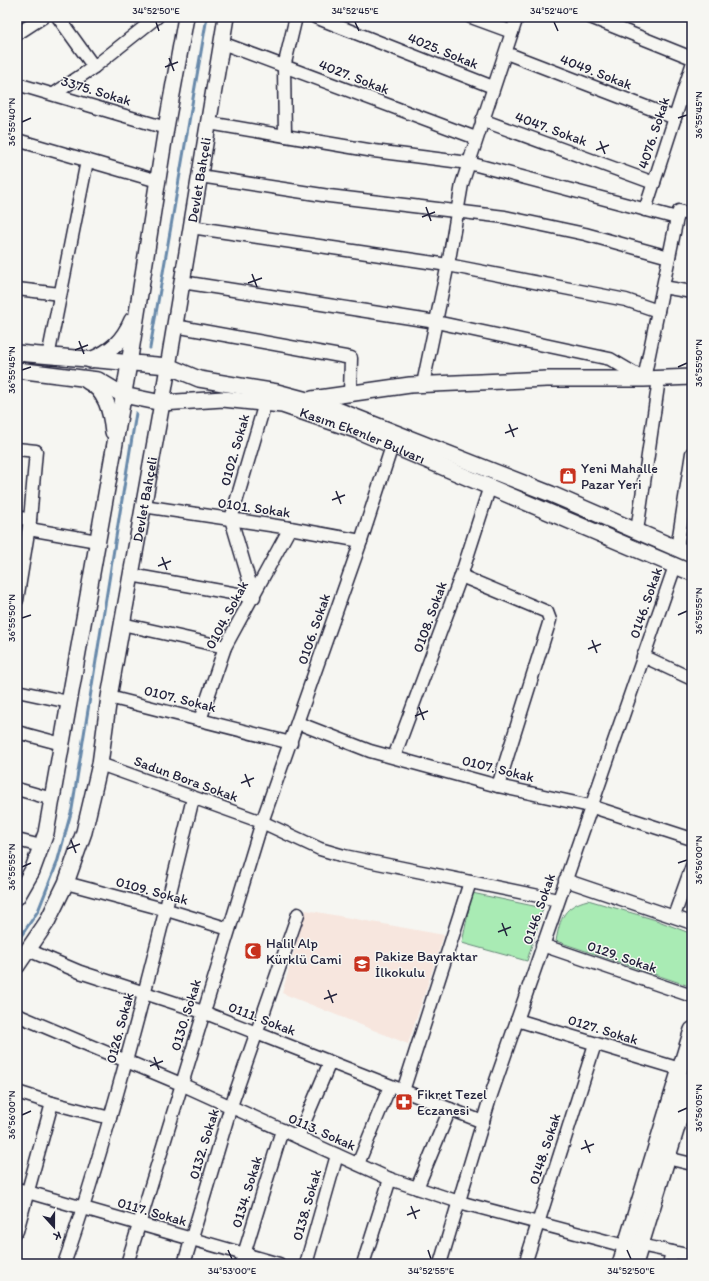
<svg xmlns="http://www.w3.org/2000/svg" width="709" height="1281" viewBox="0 0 709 1281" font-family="Itim,sans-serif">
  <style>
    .built { fill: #f7e6de }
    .green { fill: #a9ebb4; stroke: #668678 }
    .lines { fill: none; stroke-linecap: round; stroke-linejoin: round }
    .stream { stroke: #6789aa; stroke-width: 3 }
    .minor-casing { stroke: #22223b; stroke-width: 15 }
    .tertiary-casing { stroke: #22223b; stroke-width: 18 }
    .minor { stroke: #f6f6f2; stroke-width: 12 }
    .tertiary { stroke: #f6f6f2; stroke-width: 15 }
    .ticks { fill: none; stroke: #22223b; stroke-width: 1.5 }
    .labels { text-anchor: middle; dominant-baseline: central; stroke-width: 3; stroke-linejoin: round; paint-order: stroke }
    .street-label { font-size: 14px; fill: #22223b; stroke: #f6f6f2 }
    .poi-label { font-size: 14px; fill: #22223b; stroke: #f6f6f2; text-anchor: start }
    .neatline { fill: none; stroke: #22223b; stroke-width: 1.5 }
    .ticks-label { font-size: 10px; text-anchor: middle; fill: #22223b }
  </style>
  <rect width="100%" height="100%" fill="#f6f6f2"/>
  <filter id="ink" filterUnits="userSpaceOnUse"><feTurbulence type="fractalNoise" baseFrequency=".025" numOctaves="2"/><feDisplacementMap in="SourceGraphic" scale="8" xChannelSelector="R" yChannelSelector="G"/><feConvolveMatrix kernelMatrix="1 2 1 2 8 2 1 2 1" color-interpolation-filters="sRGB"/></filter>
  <g filter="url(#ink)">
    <polygon class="built" points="306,910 444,935 408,1044 282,993"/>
    <g class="green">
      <polygon points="472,893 543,908 527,961 462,943"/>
      <path d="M588,900l68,20 36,14v53l-136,-46c4,-23 8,-35 32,-41z"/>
    </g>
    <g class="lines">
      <g class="stream">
        <polyline points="150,348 207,17"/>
        <polyline points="17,942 38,911 57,863 72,809 136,413"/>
      </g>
      <g class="minor-casing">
        <g id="minor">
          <polyline points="58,17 94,67"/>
          <polyline points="315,17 493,87"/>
          <polyline points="471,17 512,32"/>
          <polyline points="590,17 692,58"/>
          <polyline points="17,34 43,17"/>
          <polyline points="222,43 476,138"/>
          <polyline points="506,53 675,118"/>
          <polyline points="17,84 166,128"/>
          <polyline points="54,94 94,67 157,17"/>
          <polyline points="482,120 654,183"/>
          <polyline points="209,123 374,151 469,163 677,218"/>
          <polyline points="285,136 284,67 296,17"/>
          <polyline points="17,140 158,181"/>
          <polyline points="200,176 329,196 505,217 585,234 669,257"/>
          <polyline points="645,210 692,65"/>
          <polyline points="191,227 448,265 626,300 658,311"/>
          <polyline points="182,282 436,322 610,359 644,379 677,218 679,211 692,215"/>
          <polyline points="663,287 692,292"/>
          <polyline points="17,289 60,294"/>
          <polyline points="175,326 351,358 350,394"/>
          <polyline points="48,357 87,161"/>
          <polyline points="423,384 450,254 462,184 517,17"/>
          <polyline points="17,449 36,451 30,520 17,600"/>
          <polyline points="143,506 290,528 361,541"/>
          <polyline points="17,517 30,520"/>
          <polyline points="29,529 97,541"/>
          <polyline points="637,531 659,379"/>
          <polyline points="677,549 692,453"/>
          <polyline points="131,575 254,597 231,519 265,403"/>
          <polyline points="461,576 547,612 550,620 498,786"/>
          <polyline points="122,624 225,647"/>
          <polyline points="643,656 692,679"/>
          <polyline points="17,691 69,702"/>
          <polyline points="109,697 291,743"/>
          <polyline points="200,720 225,647 290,528"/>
          <polyline points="298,723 370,751 498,786 590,806 692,839"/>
          <polyline points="17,732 62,744"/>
          <polyline points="394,757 461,576 490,486"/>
          <polyline points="100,764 262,822 320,849 344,856 558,900"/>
          <polyline points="17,789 52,799"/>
          <polyline points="17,840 41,846"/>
          <polyline points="565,880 692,923"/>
          <polyline points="66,883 167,910 229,929"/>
          <polyline points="674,916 692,866"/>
          <polyline points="542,945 692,996"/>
          <polyline points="28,950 80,972 203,1012 483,1122"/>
          <polyline points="17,1015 181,1084 390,1179 459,1202 625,1246"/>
          <polyline points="517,1020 680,1069"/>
          <polyline points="403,1091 470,882"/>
          <polyline points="17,1092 52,1103 110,1118"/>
          <polyline points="298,1137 330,1062"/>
          <polyline points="667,1158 692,1164"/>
          <polyline points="358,1164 390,1086"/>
          <polyline points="417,1188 450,1109"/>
          <polyline points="17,1189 279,1264"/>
          <polyline points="17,1231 52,1103"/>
          <polyline points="640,1245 692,1256"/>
          <path d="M64,1264c20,-55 36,-111 52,-167 28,-99 53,-199 77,-299"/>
          <polyline points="127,1264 262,822 361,541 392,446"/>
          <polyline points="184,1264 231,1106 298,914"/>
          <polyline points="241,1264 282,1130"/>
          <polyline points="306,1264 337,1155"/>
          <polyline points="363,1264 390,1179"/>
          <polyline points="440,1264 490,1098 675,566"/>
          <polyline points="525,1264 595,1044"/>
          <polyline points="669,1264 672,1252"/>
        </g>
      </g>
      <g class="tertiary-casing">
        <g id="tertiary">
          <polyline points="17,353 168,366 199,379 277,392 322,404 551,494 692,555"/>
          <path d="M90,360c21,-8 33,-19 42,-40"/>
          <path id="s1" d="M17,370l81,10 25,15 39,8 61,-4 59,6 76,26 334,142"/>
          <path d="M87,381c19,9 24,31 26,51"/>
          <polyline points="312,399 410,385 547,379 644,379 692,377"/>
          <polyline points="17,897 32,871 46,833 129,364 166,128 186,17"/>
          <path id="s2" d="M17,966l30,-44 19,-39 18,-51 16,-68 9,-67 53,-294 64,-386"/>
          <polyline points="620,1264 692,1030"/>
          <polyline points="635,1264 692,1078"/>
        </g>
      </g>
      <use href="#minor" class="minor"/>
      <use href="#tertiary" class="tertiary"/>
    </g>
  </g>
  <path class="ticks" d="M156,22l3,9M355,22l4,9M554,22l4,9M169,58l5,13M165,67l13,-5M678,118l9,-3M22,122l9,-4M600,141l5,13M596,150l13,-5M426,207l5,14M422,217l13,-5M252,274l5,13M248,283l14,-5M79,341l5,13M75,350l13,-5M678,367l9,-4M22,370l9,-3M509,424l5,13M505,433l13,-5M336,491l5,13M332,500l13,-5M162,557l5,13M158,566l13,-5M678,615l9,-4M22,618l9,-3M592,640l5,13M588,649l13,-5M419,707l5,13M415,716l13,-5M245,774l5,13M241,783l13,-5M71,840l5,13M67,849l13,-5M678,863l9,-3M22,867l9,-4M502,923l5,13M498,932l13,-5M328,990l5,13M324,999l13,-5M154,1057l5,13M150,1066l13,-5M678,1112l9,-4M22,1115l9,-4M585,1140l5,13M581,1149l13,-5M411,1206l5,13M407,1215l13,-5M228,1250l4,9M428,1250l3,9M627,1250l4,9"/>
  <defs>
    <g id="shop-square" transform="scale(0.9)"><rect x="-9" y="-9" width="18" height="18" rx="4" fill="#c8321e" stroke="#f6f6f2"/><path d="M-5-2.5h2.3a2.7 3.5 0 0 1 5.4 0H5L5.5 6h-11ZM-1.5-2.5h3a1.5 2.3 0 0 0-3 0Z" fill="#fff"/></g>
    <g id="mosque-square" transform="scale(0.9)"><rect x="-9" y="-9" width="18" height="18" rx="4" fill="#c8321e" stroke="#f6f6f2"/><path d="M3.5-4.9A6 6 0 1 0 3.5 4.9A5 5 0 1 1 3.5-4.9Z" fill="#fff"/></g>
    <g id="school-square" transform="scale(0.9)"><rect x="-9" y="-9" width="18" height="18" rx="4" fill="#c8321e" stroke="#f6f6f2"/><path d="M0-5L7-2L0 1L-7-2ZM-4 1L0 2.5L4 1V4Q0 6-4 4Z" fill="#fff"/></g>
    <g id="pharmacy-square" transform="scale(0.9)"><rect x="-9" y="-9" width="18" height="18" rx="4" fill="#c8321e" stroke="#f6f6f2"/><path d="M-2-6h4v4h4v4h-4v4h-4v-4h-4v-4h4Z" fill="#fff"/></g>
  </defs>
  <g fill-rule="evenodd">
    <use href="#shop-square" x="568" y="476"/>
    <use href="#mosque-square" x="253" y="951"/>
    <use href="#school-square" x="362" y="964"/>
    <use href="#pharmacy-square" x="404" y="1102"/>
  </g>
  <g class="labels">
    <g class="street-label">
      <text transform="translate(443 51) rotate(22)">4025. Sokak</text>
      <text transform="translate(596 72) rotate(21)">4049. Sokak</text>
      <text transform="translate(354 77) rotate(21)">4027. Sokak</text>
      <text transform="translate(96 91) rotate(17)">3375. Sokak</text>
      <text transform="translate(551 129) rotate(20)">4047. Sokak</text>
      <text transform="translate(654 133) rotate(-72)">4076. Sokak</text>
      <text stroke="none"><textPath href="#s2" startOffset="813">Devlet Bahçeli</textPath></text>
      <text stroke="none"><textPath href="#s1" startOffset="357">Kasım Ekenler Bulvarı</textPath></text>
      <text transform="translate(235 450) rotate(-74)">0102. Sokak</text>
      <text stroke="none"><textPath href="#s2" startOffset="489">Devlet Bahçeli</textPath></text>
      <text transform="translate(254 508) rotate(8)">0101. Sokak</text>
      <text transform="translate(646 603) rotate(-71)">0146. Sokak</text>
      <text transform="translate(227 615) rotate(-62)">0104. Sokak</text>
      <text transform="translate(430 617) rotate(-70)">0108. Sokak</text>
      <text transform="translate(314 629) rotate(-71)">0106. Sokak</text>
      <text transform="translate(180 699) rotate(14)">0107. Sokak</text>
      <text transform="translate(498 769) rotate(14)">0107. Sokak</text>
      <text transform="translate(186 779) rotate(20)">Sadun Bora Sokak</text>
      <text transform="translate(152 891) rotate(15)">0109. Sokak</text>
      <text transform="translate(539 909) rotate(-71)">0146. Sokak</text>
      <text transform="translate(622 957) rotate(19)">0129. Sokak</text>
      <text transform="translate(186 1015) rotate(-73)">0130. Sokak</text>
      <text transform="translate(262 1019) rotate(21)">0111. Sokak</text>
      <text transform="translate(120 1028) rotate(-75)">0126. Sokak</text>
      <text transform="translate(603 1030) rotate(17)">0127. Sokak</text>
      <text transform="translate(322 1132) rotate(24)">0113. Sokak</text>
      <text transform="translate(204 1144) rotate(-73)">0132. Sokak</text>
      <text transform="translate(545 1149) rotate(-72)">0148. Sokak</text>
      <text transform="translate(247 1192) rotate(-73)">0134. Sokak</text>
      <text transform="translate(307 1205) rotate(-74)">0138. Sokak</text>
      <text transform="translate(152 1212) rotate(16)">0117. Sokak</text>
    </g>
    <g class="poi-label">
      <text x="581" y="468">Yeni Mahalle<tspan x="581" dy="16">Pazar Yeri</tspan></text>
      <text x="266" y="943">Halil Alp<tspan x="266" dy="16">Kürklü Cami</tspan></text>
      <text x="375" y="956">Pakize Bayraktar<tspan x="375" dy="16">İlkokulu</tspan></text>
      <text x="417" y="1094">Fikret Tezel<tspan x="417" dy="16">Eczanesi</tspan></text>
    </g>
  </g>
  <rect width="709" height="1281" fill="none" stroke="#f6f6f2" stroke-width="44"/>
  <g transform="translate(54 1227) rotate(159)" stroke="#f6f6f2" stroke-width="3" paint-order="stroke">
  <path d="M0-3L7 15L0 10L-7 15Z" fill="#22223b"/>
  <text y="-6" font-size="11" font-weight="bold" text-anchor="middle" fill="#22223b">K</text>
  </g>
  <rect x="22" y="22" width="665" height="1237" class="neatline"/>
  <g class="ticks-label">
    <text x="156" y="14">34°52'50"E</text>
    <text x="355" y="14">34°52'45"E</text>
    <text x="554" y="14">34°52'40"E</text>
    <text transform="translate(698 115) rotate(-90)" y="4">36°55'45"N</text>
    <text transform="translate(11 122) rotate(-90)" y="4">36°55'40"N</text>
    <text transform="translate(698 363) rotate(-90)" y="4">36°55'50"N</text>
    <text transform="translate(11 370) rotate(-90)" y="4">36°55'45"N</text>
    <text transform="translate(698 611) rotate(-90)" y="4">36°55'55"N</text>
    <text transform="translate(11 618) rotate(-90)" y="4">36°55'50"N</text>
    <text transform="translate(698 860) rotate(-90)" y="4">36°56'00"N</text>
    <text transform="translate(11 867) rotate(-90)" y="4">36°55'55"N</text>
    <text transform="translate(698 1108) rotate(-90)" y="4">36°56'05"N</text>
    <text transform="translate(11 1115) rotate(-90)" y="4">36°56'00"N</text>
    <text x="232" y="1274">34°53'00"E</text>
    <text x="431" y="1274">34°52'55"E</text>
    <text x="631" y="1274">34°52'50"E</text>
  </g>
</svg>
